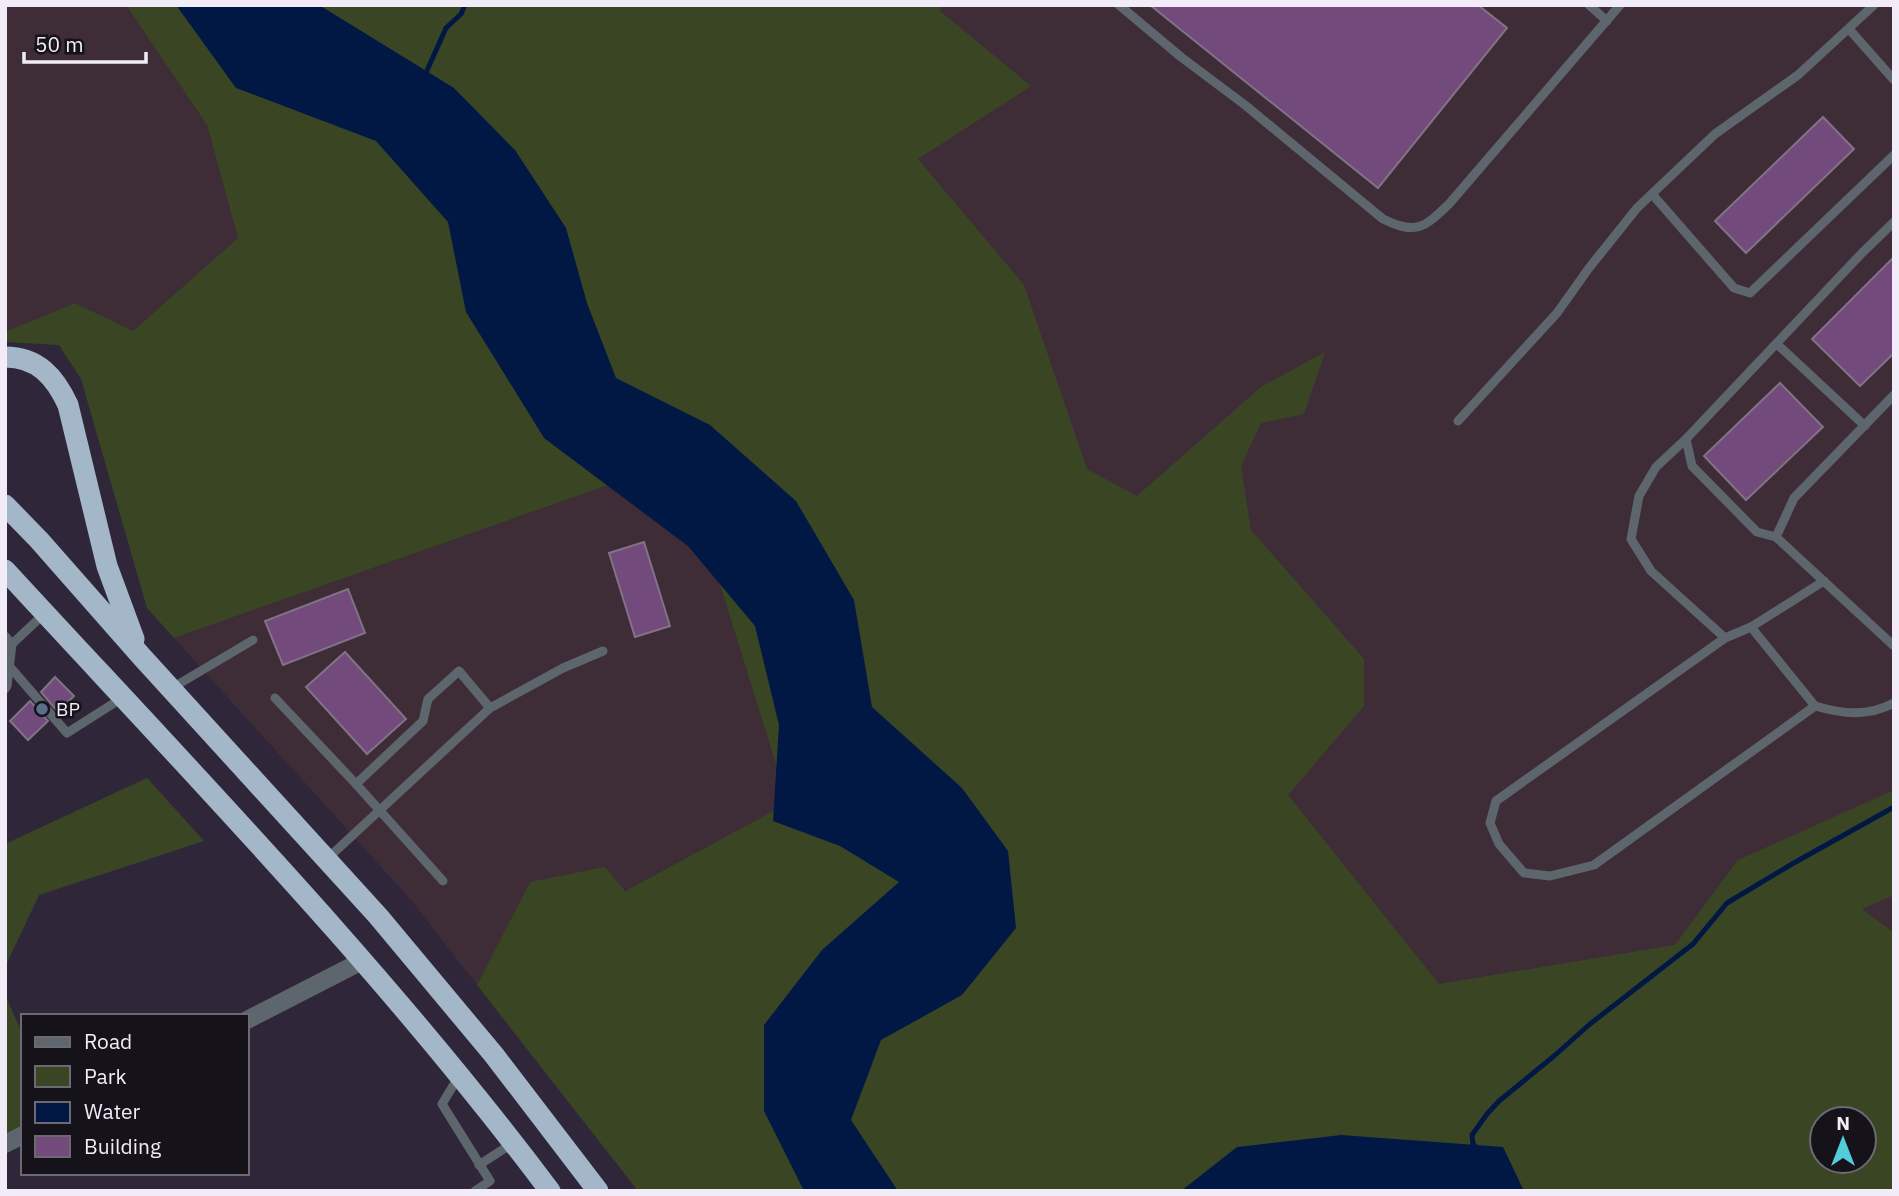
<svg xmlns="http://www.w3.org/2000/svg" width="1899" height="1196" viewBox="0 0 1899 1196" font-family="'IBM Plex Sans',sans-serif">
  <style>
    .industrial { fill: #3e2d37; fill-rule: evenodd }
    .green { fill: #3a4623; fill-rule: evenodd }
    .water { fill: #011844 }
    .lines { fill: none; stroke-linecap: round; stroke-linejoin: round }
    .stream { stroke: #011844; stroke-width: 5 }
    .building { fill: #724b7c; stroke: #817285; stroke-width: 2 }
    .lane { stroke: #5e666d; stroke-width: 9 }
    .street { stroke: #5e666d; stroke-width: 18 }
    .highway { stroke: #a3b7c9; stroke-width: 21 }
    .service-dot { fill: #5c6f8a; stroke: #15121a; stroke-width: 2.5 }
    .labels { text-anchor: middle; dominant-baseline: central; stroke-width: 5; stroke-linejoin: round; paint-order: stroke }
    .poi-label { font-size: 19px; fill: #f1ecf8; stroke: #15121a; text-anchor: start }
  </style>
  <rect width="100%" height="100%" fill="#2f2739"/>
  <g class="industrial">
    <polygon points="5,5 126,5 207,125 238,238 133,331 75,303 5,332"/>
    <path d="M555,5h1339v1186h-40l-415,-207 -96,-120zM1822,1119h42v42h-42z"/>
    <polygon points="614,483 675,512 717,575 788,803 624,891 530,882 477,985 411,900 174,638"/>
  </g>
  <g class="green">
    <path d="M126,5h817l-3,6 91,75 -113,73 106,126 63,184 50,27 124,-109 64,-35 -21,62 -43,9 -20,43 10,64 113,129v47l-76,89 151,189 236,-39 63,-85 156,-70v105l-32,14 32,24v258h-1256l-161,-206 53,-103 75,-15 20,24 163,-88 -71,-228 -42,-63 -61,-29 -440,155 -27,-30 -66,-229 -22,-34 -54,-3v-10l70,-29 58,28 105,-93 -31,-113zM1822,1119h42v42h-42z"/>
    <polygon points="147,778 204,841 39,895 5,967 5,844"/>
    <polygon points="5,995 23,1035 23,1131 5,1141"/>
  </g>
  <g class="water">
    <polygon points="176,5 319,5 454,88 515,150 566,228 587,303 616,378 710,425 796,501 854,600 872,707 962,788 1008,851 1016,928 962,995 881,1040 851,1120 898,1191 804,1191 764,1111 764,1025 822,950 899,882 840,846 773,821 779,725 755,626 688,546 544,438 466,312 448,222 376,141 236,88"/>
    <polygon points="1341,1135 1503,1147 1524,1191 1181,1191 1237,1147"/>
  </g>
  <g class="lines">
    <g class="stream">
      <polyline points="425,75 446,28 461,14 465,5"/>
      <polyline points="1477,1148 1473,1144 1472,1135 1487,1114 1499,1101 1554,1056 1590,1024 1693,944 1727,903 1792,864 1894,807"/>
    </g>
  </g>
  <g class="building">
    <polygon points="1150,5 1478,5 1507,28 1378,188"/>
    <polygon points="1823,117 1854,149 1746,253 1715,221"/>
    <polygon points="1894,257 1894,353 1860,386 1812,339"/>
    <polygon points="1780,383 1823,427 1746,500 1704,456"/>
    <polygon points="644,542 670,626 635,637 609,553"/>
    <polygon points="348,589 365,633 283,665 265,621"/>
    <polygon points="345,652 406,719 367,754 306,687"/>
    <polygon points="55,677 74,696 58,712 41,692"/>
    <polygon points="30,701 48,721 28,740 10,721"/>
  </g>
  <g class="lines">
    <g class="lane">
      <path d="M1119,5l62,52 64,48 138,114c33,16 41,9 66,-15l171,-199"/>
      <polyline points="1589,5 1607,21"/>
      <polyline points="1849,29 1894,80"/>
      <polyline points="1652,194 1734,288 1750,293 1894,155"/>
      <polyline points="1777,344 1865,426"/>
      <polyline points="1894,395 1794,498 1776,537 1894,646"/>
      <polyline points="1458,421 1557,313 1589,268 1637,208 1715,134 1798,75 1874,5"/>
      <polyline points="1686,439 1656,467 1639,496 1631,539 1651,571 1725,638 1751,627 1824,581"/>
      <polyline points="1776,537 1757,532 1692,466 1686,439 1862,253 1894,222"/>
      <polyline points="5,636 12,644 45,613"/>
      <polyline points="1725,638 1496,801 1490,823 1499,844 1524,873 1550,876 1594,865 1815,706 1751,627"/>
      <polyline points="10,667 67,733 122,698"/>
      <polyline points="172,688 253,640"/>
      <polyline points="5,689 7,686 12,644"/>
      <polyline points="275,698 356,784"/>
      <path d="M1815,706c28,8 52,11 79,-3"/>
      <polyline points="490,708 563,668 603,651"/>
      <polyline points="327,859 490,708 459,671 428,699 423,721 356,784 443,881"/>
      <polyline points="459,1076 442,1104 490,1181 475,1191"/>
      <polyline points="479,1165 513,1143"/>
    </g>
    <g class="street">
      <polyline points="247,1020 362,961"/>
      <polyline points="5,1144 23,1135"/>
    </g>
    <g class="highway">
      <path d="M5,357c33,0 50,20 63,48l39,161 27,73"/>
      <polyline points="5,505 39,540 142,657 378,916 494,1055 598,1191"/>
      <path d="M5,570c187,203 379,400 545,621"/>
    </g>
  </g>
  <circle class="service-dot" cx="42" cy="709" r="7"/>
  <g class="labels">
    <g class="poi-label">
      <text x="56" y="709">BP</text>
    </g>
  </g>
  <rect width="1899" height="1196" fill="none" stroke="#f1ecf8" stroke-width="14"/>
  <rect x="21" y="1014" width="228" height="161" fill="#15121a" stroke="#6d6973" stroke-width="2"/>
  <rect x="35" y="1037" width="35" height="10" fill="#5e666d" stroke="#6d6973" stroke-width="2"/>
  <text x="84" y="1049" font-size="21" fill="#f1ecf8">Road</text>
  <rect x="35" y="1066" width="35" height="21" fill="#3a4623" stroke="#6d6973" stroke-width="2"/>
  <text x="84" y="1084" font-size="21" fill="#f1ecf8">Park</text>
  <rect x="35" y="1102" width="35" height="21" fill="#011844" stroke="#6d6973" stroke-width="2"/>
  <text x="84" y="1119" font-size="21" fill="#f1ecf8">Water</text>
  <rect x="35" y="1136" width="35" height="21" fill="#724b7c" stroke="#6d6973" stroke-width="2"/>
  <text x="84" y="1154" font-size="21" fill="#f1ecf8">Building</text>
  <g transform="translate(1843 1140)"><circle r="33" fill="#15121a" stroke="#6d6973" stroke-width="2"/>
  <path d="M0-5L12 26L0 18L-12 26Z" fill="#53cbdb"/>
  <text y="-10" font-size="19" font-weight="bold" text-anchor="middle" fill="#f1ecf8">N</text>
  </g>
  <path d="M24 52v10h122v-10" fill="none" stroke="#f1ecf8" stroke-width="3.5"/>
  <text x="35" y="52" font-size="21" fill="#f1ecf8" stroke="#15121a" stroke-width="5" paint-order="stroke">50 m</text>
</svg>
